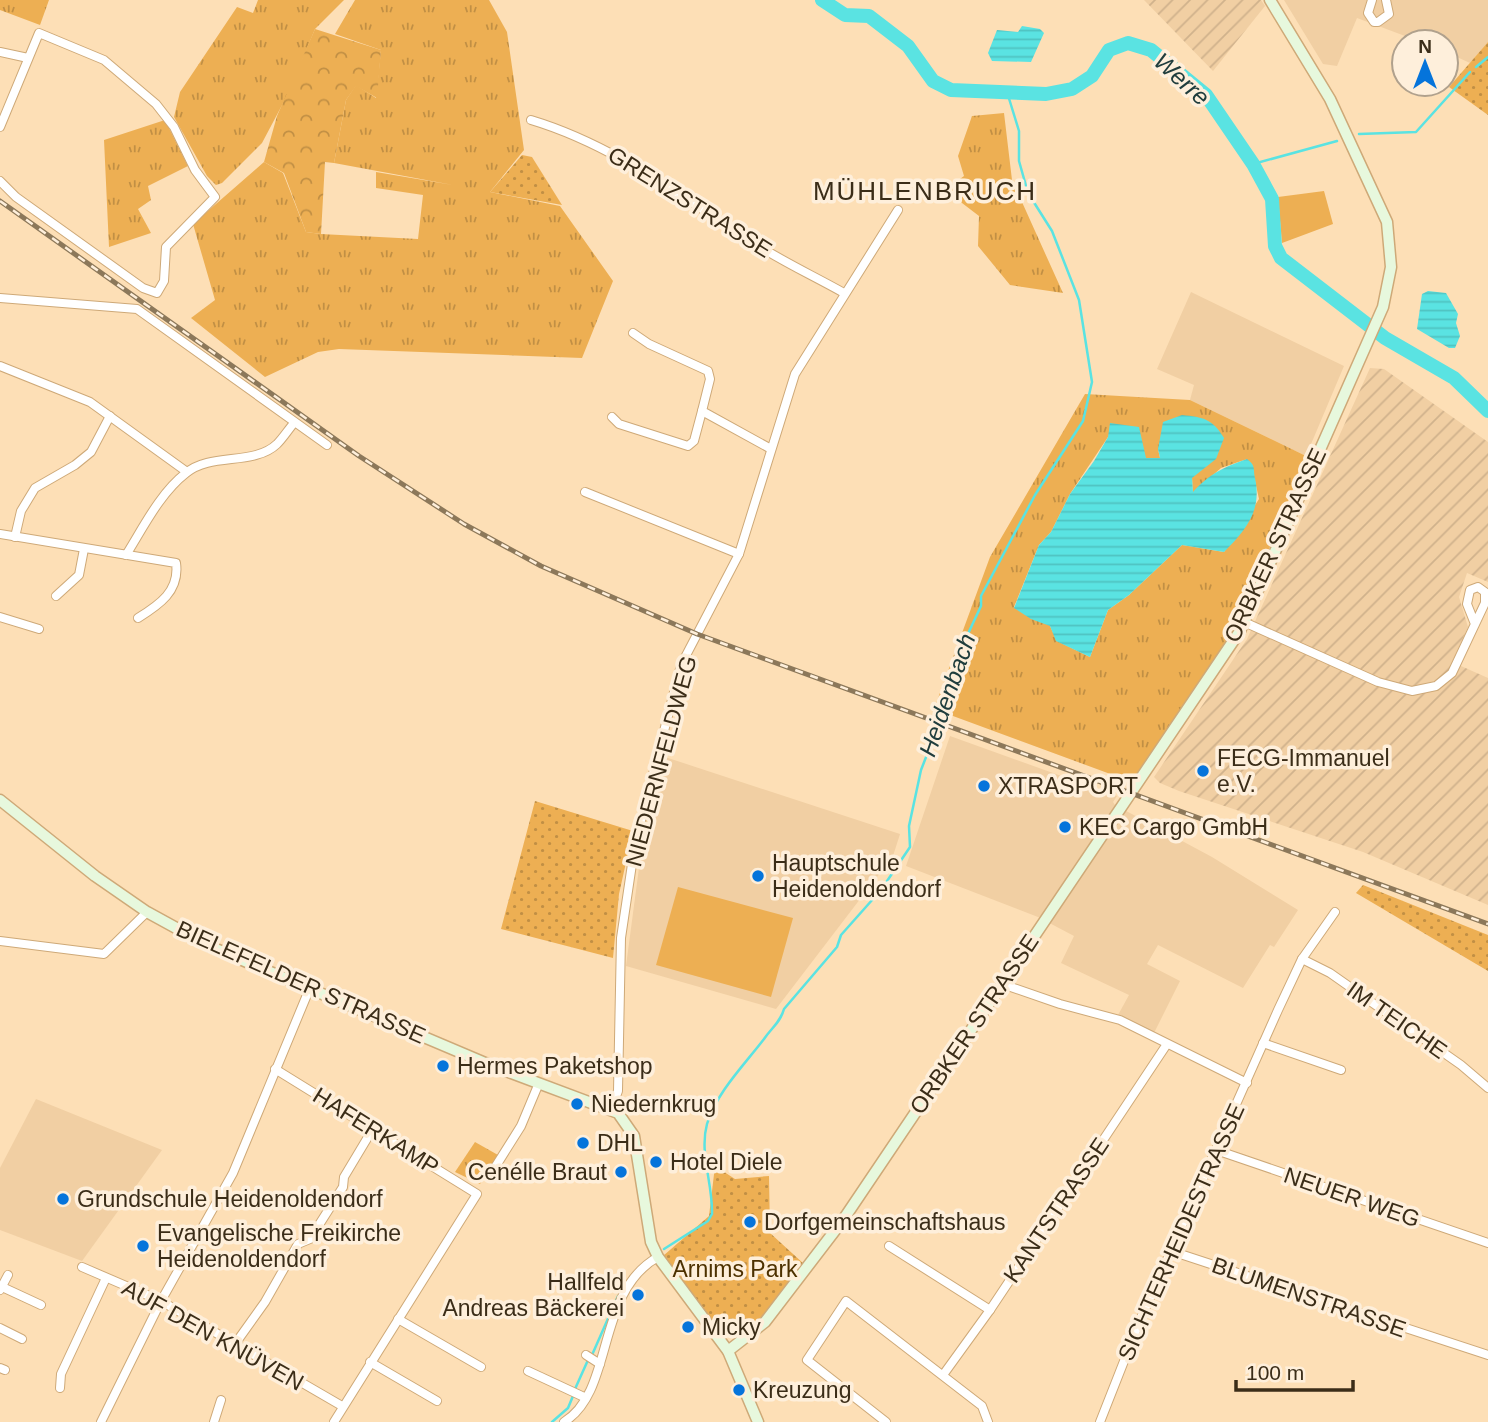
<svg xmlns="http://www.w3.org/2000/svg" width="1488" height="1422" viewBox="0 0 1488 1422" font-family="Helvetica,sans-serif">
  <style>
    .built { fill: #f1cfa3 }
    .industrial { fill: url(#industrial-furrows) }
    .grass { fill: url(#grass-tufts); fill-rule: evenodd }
    .forest { fill: url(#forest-crowns) }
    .park { fill: url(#park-dots) }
    .garden { fill: #edaf53 }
    .water { fill: url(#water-rules) }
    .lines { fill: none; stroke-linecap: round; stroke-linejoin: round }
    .stream { stroke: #5ae3e2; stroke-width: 2.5 }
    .river { stroke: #5ae3e2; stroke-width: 14 }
    .street-casing { stroke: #cea978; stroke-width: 10 }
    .secondary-casing { stroke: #cea978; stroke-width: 13 }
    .street { stroke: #fff; stroke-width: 8 }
    .secondary { stroke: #e7f8dd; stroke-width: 10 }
    .rail-casing { stroke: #8c785a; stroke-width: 5 }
    .rail { stroke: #feefdb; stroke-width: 2.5; stroke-dasharray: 8; stroke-linecap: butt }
    .poi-dot { fill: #0574db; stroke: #feefdb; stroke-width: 2.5 }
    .labels { text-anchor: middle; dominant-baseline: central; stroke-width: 7; stroke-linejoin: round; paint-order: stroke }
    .street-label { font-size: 23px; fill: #3b2d18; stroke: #feefdb }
    .poi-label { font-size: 23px; fill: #3b2d18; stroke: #feefdb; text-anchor: start }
    .park-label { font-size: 23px; fill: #4d3101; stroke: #feefdb }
    .water-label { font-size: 24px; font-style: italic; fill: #203d3d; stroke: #feefdb }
    .quarter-label { font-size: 26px; letter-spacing: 2px; fill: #3b2d18; stroke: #feefdb }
  </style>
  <defs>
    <pattern id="industrial-furrows" width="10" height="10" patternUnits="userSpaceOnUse" patternTransform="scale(1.75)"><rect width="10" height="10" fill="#f1cfa3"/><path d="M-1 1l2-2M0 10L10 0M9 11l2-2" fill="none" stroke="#d0b28c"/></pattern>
    <pattern id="grass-tufts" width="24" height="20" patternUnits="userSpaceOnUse" patternTransform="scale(1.75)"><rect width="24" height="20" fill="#edaf53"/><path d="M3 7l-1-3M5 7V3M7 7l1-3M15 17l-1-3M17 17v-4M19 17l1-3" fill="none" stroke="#c18f44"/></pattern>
    <pattern id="forest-crowns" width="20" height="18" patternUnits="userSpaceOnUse" patternTransform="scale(1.75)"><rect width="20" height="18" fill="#edaf53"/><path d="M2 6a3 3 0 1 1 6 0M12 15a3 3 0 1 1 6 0" fill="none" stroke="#c18f44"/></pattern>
    <pattern id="park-dots" width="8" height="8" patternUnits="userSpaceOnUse" patternTransform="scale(1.75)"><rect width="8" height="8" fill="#edaf53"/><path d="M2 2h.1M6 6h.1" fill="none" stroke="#c18f44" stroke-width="1.8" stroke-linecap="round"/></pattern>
    <pattern id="water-rules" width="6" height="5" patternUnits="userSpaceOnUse" patternTransform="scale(1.75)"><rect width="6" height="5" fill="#5ae3e2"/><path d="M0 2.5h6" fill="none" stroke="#4fc3c1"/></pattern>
  </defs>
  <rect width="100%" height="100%" fill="#fddfb6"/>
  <g class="built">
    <polygon points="1284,0 1488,0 1488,42 1470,63 1446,52 1446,42 1421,42 1357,18 1337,66 1323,64"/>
    <polygon points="1191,292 1344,366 1306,456 1190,400 1194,385 1157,369"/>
    <polygon points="950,736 1117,796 1113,802 1115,805 1212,857 1298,910 1274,947 1270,945 1243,988 1158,945 1147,964 1180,981 1154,1033 1118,1015 1129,995 1061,963 1074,936 1038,917 906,866"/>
    <polygon points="662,756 900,834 893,856 776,1009 626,966 644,830"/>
    <polygon points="36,1099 162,1150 82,1261 0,1230 0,1168"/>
  </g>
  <g class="industrial">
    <polygon points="1144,0 1261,0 1265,6 1213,71"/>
    <polygon points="1370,368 1384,369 1488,442 1488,582 1467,573 1459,597 1468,627 1452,662 1488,678 1488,905 1363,852 1179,791 1160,783 1154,777 1247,639"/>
  </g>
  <g class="grass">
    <polygon points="0,0 49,0 40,25 0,10"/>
    <polygon points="258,0 344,0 315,29 289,92 262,143 222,183 216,185 207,176 174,117 180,92 237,7 253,13"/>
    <polygon points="355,0 489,0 507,32 524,150 490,192 560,206 613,281 582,358 339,349 318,352 265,377 191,318 215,300 193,224 264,162 283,173 306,232 321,234 418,239 423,195 376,188 376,172 453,185 334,163 346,100 356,85 376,98 381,50 335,34"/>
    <polygon points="1004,113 1012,180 1063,293 1010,285 978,246 979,216 945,190 964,176 958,156 972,116"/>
    <polygon points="165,120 188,166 148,186 151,200 138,209 151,233 109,247 104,140"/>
    <path d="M1085,394l105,6 116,56 -65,164 -109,162 -198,-73 56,-152zM1108,437l38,21h14l-2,-9 34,29 1,15 28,-25 26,-9 6,13 6,27 -35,53 -42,-7 -53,50 -21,15 -18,47 -33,-16 -7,-15 -36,-19 25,-62 12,-13 19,-38z"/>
    <polygon points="475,1142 498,1155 480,1184 455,1172"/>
  </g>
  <polygon class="forest" points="315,29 381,50 377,98 356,86 346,100 334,163 325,162 321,234 306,232 284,173 264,162 277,116"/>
  <g class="park">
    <polygon points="1488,42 1488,115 1449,87"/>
    <polygon points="522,155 532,157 562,205 490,192"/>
    <polygon points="535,801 633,831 619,894 613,958 501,929"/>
    <polygon points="1363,885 1488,935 1488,971 1356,893"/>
    <path d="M715,1166l20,13 34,-3 1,57 34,31c-70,98 -77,81 -141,-8l46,-40z"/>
  </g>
  <g class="garden">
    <polygon points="1324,191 1333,224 1282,243 1278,197"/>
    <polygon points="678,887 793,918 771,997 656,965"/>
  </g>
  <g class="water">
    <polygon points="1022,26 1040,29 1044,33 1031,62 992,61 988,53 997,30 1018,32"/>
    <polygon points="1428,291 1446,293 1458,314 1456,323 1460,336 1455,348 1449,348 1417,329 1422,294"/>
    <path d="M1182,415c21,2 31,4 42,23l-8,21 -24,19 1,14c16,-18 31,-25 54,-33 9,7 6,9 8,19 7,32 -8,51 -31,74l-42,-7 -53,50 -21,15 -18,47 -34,-16 -6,-15 -19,-7 -17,-11 25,-63 12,-13 19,-38 24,-33 14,-24 2,-14 29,4 7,31h14l-2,-9 5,-27z"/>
  </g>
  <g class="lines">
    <g class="stream">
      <polyline points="1476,67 1488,57"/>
      <polyline points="1359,134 1416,132 1470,72"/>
      <polyline points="1253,164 1337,141"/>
      <path d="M664,1249l44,-28 4,-7c1,-30 -13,-61 -5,-90 9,-31 38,-60 57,-85 8,-12 16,-16 20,-30l53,-62 4,-12 40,-45 29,-43 -1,-21 12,-56 27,-69 1,-14 12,-21 5,-28 15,-32v-10l54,-101 48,-74 9,-39 -13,-82 -27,-69 -24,-38 -9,-32v-30l-12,-39"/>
      <polyline points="592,1355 618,1296"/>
      <polyline points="575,1389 588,1360"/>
      <polyline points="552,1422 568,1408 573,1396"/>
    </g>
    <polyline class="river" points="822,0 845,15 869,16 908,46 933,81 951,90 1046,94 1072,89 1092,76 1109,50 1128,43 1151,50 1206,95 1253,164 1272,199 1275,246 1281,258 1385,338 1454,378 1488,411"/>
    <g class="street-casing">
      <g id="street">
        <polyline points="1372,0 1368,13 1374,22 1378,22 1389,14 1386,0"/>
        <polyline points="0,52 28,58"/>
        <path d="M531,120c80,24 145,73 215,118 31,21 66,37 98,55"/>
        <polyline points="0,127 39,33 104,60 156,104 174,127 195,170 215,197 166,247 164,281 157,293 143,288 16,197 0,181"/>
        <polyline points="0,298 137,309 327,445"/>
        <polyline points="633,333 649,344 708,371 710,379 702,411 771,449"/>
        <polyline points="0,366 90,402 187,472"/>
        <polyline points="612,417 619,424 688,446 694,441 702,411"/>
        <polyline points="585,492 739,554"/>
        <path d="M0,534l176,29c4,28 -17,42 -38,55"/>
        <polyline points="15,537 21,511 35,488 75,465 91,452 110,416"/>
        <path d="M126,555c17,-27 34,-62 60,-82 25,-21 68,-7 91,-29 6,-6 11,-14 17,-21"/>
        <polyline points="56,596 79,575 84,549"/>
        <polyline points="0,617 39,629"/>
        <polyline points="1244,622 1378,682 1412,691 1436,686 1452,673 1485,603 1485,592 1478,587 1470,590 1467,604 1475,624"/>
        <polyline points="0,941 104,954 147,912"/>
        <polyline points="1302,959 1330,973 1461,1065 1488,1088"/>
        <polyline points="1002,984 1060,1004 1120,1020 1247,1083"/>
        <polyline points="1263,1043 1341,1070"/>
        <polyline points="275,1069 477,1194 334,1422"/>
        <polyline points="611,1109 618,1091 621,938 635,844 681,665 739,554 795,374 898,210"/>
        <polyline points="1216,1150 1488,1243"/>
        <polyline points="494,1169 521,1126 539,1083"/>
        <polyline points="889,1246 990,1310"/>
        <polyline points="1171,1251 1488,1355"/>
        <polyline points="82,1267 161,1301 342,1406"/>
        <polyline points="0,1286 41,1305"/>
        <polyline points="0,1290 8,1275"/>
        <polyline points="398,1319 481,1367"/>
        <polyline points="0,1328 22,1339"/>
        <polyline points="235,1344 265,1302 298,1244 310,1239 343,1187 344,1177 374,1127"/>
        <polyline points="586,1355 600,1364"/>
        <polyline points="370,1362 437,1401"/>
        <polyline points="0,1368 5,1370"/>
        <polyline points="528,1371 584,1397"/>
        <polyline points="943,1375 990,1310 1167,1044"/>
        <polyline points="60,1388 61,1374 106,1278"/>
        <polyline points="101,1422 161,1301 233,1173 309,990"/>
        <polyline points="214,1422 221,1400"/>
        <path d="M564,1422c51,-31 31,-130 94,-165"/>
        <polyline points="886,1422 807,1360 846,1301 982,1406 988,1422"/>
        <polyline points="1100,1422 1141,1318 1278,1010 1302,959 1335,912"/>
      </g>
    </g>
    <g class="secondary-casing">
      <g id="secondary">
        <polyline points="0,800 95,876 147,912 209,946 490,1065 618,1113 634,1136 651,1242 658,1257 728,1351 758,1422"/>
        <polyline points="728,1351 765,1322 843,1220 1240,631 1383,307 1391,267 1387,222 1330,99 1270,0"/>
      </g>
    </g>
    <use href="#street" class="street"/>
    <use href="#secondary" class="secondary"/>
    <g class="rail-casing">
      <polyline id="rail" points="0,201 359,456 464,524 541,566 697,634 1488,924"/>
    </g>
    <use href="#rail" class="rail"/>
  </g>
  <g class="poi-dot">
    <circle cx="1203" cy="771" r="7"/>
    <circle cx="984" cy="786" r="7"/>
    <circle cx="1065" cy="827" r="7"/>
    <circle cx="758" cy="876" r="7"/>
    <circle cx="443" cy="1066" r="7"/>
    <circle cx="577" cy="1104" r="7"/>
    <circle cx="583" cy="1143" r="7"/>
    <circle cx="656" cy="1162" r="7"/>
    <circle cx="621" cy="1172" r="7"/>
    <circle cx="63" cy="1199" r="7"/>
    <circle cx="750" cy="1222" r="7"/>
    <circle cx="143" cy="1246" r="7"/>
    <circle cx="638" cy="1295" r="7"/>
    <circle cx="688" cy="1327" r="7"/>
    <circle cx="739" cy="1390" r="7"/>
  </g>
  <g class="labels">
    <g class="street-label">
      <text transform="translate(690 202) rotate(32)">GRENZSTRASSE</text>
      <text transform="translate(1275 545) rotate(-65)">ORBKER STRASSE</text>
      <text transform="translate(661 761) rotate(-75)">NIEDERNFELDWEG</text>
      <text transform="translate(301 982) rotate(24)">BIELEFELDER STRASSE</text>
      <text transform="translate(1397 1020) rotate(35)">IM TEICHE</text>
      <text transform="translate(974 1024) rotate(-56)">ORBKER STRASSE</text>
      <text transform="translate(376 1131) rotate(32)">HAFERKAMP</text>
      <text transform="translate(1352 1197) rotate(19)">NEUER WEG</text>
      <text transform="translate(1056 1210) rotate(-56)">KANTSTRASSE</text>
      <text transform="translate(1181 1232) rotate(-66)">SICHTERHEIDESTRASSE</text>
      <text transform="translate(1309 1297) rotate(19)">BLUMENSTRASSE</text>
      <text transform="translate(213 1335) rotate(29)">AUF DEN KNÜVEN</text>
    </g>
    <g class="poi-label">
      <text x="1217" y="758">FECG-Immanuel<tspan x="1217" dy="26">e.V.</tspan></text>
      <text x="998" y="786">XTRASPORT</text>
      <text x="1079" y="827">KEC Cargo GmbH</text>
      <text x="772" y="863">Hauptschule<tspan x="772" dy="26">Heidenoldendorf</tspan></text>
      <text x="457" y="1066">Hermes Paketshop</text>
      <text x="591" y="1104">Niedernkrug</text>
      <text x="597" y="1143">DHL</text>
      <text x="670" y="1162">Hotel Diele</text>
      <text x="607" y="1172" text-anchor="end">Cenélle Braut</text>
      <text x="77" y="1199">Grundschule Heidenoldendorf</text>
      <text x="764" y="1222">Dorfgemeinschaftshaus</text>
      <text x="157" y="1233">Evangelische Freikirche<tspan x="157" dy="26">Heidenoldendorf</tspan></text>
      <text x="624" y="1282" text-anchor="end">Hallfeld<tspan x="624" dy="26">Andreas Bäckerei</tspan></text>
      <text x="702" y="1327">Micky</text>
      <text x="753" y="1390">Kreuzung</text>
    </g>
    <g class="park-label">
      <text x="735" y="1269">Arnims Park</text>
    </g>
    <g class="water-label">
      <text transform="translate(1182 79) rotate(42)">Werre</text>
      <text transform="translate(947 695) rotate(-71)">Heidenbach</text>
    </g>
    <g class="quarter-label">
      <text x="925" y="191">MÜHLENBRUCH</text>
    </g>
  </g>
  <g transform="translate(1425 63)"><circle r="33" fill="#feefdb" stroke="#b0a18d" stroke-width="2"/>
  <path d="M0-5L12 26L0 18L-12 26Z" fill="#0574db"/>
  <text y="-10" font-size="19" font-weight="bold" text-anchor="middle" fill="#3b2d18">N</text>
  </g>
  <path d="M1236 1380v10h117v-10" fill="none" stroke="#3b2d18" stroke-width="3.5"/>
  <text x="1246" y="1380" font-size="21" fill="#3b2d18" stroke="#feefdb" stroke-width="5" paint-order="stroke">100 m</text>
</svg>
